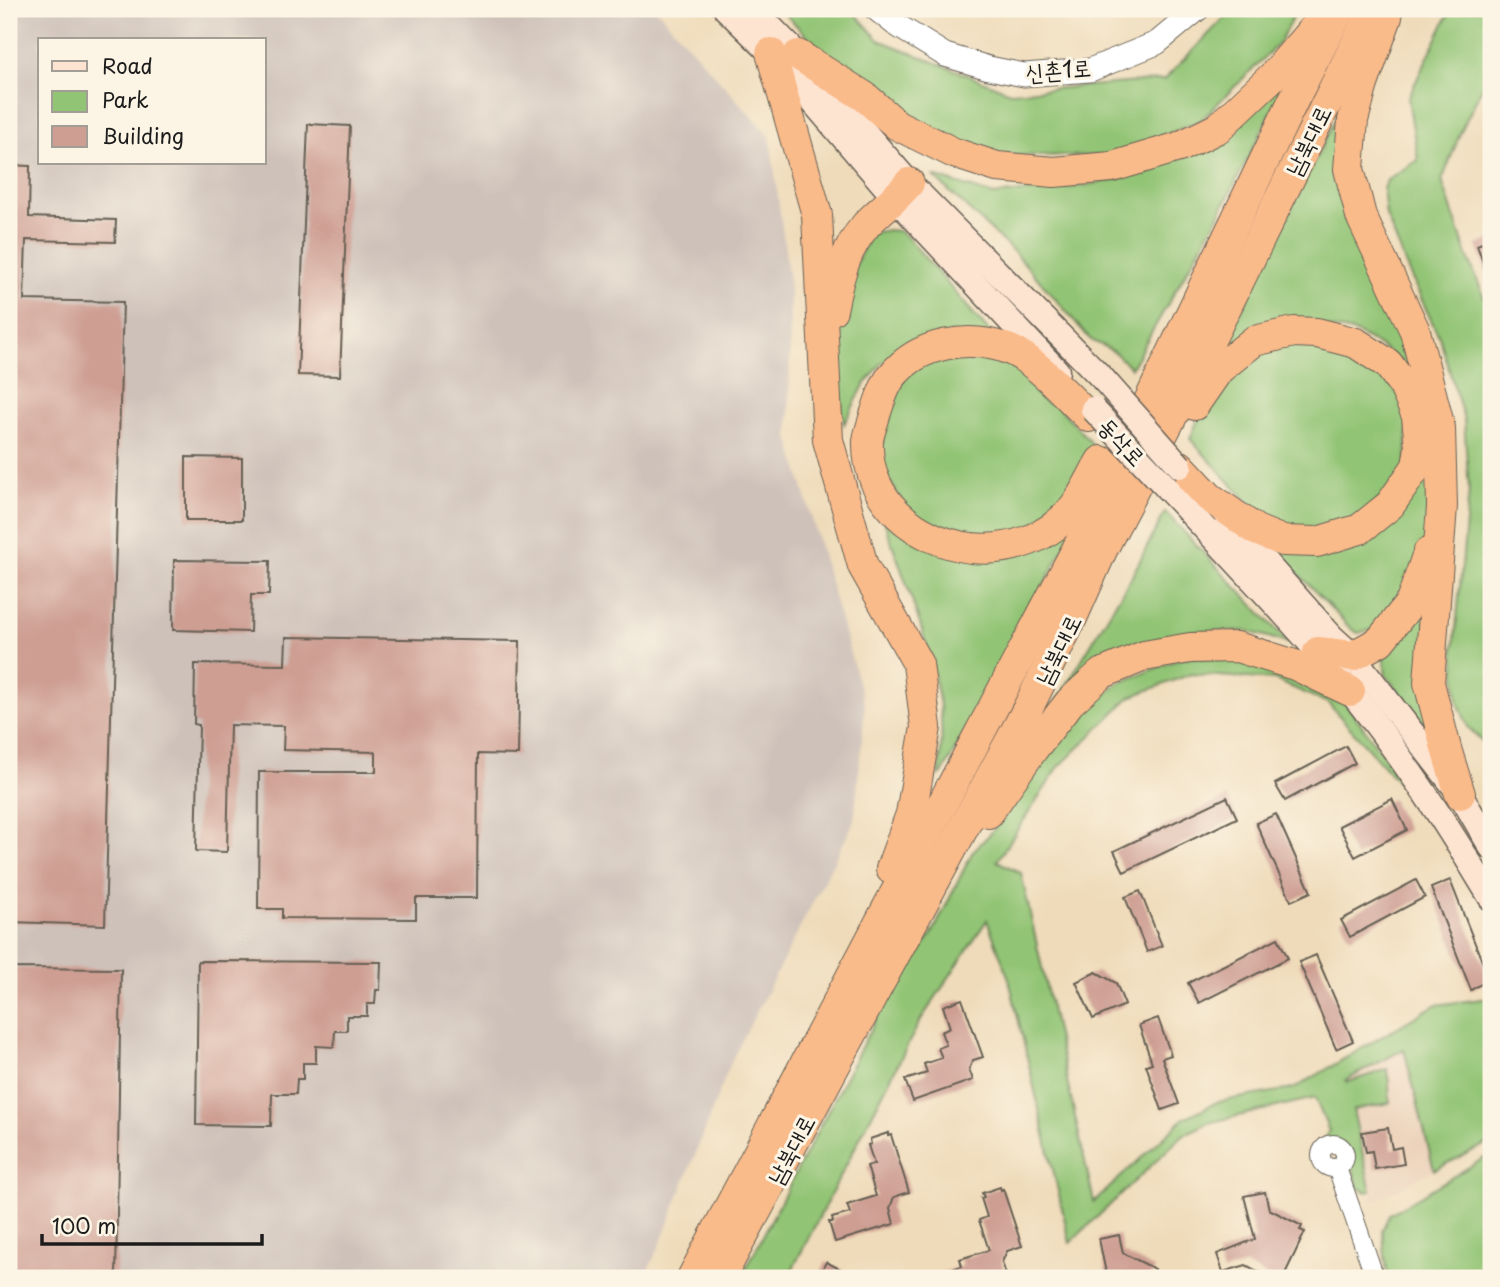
<svg xmlns="http://www.w3.org/2000/svg" width="1500" height="1287" viewBox="0 0 1500 1287" font-family="'Playpen Sans','Poor Story',sans-serif">
  <style>
    .built { fill: #ecd1b9 }
    .industrial { fill: #cec1b9; fill-rule: evenodd }
    .green { fill: #92c475; stroke: #577048; stroke-width: 2 }
    .building { fill: #ce9e93 }
    .lines { fill: none; stroke-linecap: round; stroke-linejoin: round }
    .minor-casing { stroke: #665f53; stroke-width: 20 }
    .tertiary-casing { stroke: #665f53; stroke-width: 25 }
    .secondary-casing { stroke: #665f53; stroke-width: 27 }
    .trunk-casing { stroke: #665f53; stroke-width: 32 }
    .minor { stroke: #fff; stroke-width: 18 }
    .tertiary { stroke: #fff; stroke-width: 23 }
    .secondary { stroke: #fde4d1; stroke-width: 24 }
    .trunk { stroke: #fabb8b; stroke-width: 30 }
    .secondary-bridge-casing { stroke: #665f53; stroke-width: 27; stroke-linecap: butt }
    .secondary-bridge { stroke: #fde4d1; stroke-width: 24 }
    .labels { text-anchor: middle; dominant-baseline: central; stroke-width: 6; stroke-linejoin: round; paint-order: stroke }
    .street-label { font-size: 23px; fill: #1c1c1c; stroke: #fcf5e5 }
  </style>
  <rect width="100%" height="100%" fill="#fcf5e5"/>
  <filter id="ink" filterUnits="userSpaceOnUse"><feTurbulence type="fractalNoise" baseFrequency=".0143" numOctaves="2"/><feDisplacementMap in="SourceGraphic" scale="14" xChannelSelector="R" yChannelSelector="G"/><feConvolveMatrix kernelMatrix="1 2 1 2 8 2 1 2 1" color-interpolation-filters="sRGB"/></filter>
  <filter id="wash" filterUnits="userSpaceOnUse"><feTurbulence type="fractalNoise" baseFrequency=".00686" numOctaves="4" result="noise"/><feDisplacementMap in="SourceGraphic" scale="28" xChannelSelector="R" yChannelSelector="G"/><feGaussianBlur stdDeviation="1.57" result="paint"/><feColorMatrix in="noise" values="0 0 0 0 0 0 0 0 0 0 0 0 0 0 0 0 0 1.4 0 .05"/><feComposite in="paint" operator="in"/></filter>
  <g filter="url(#wash)">
    <rect width="100%" height="100%" fill="#efdbba"/>
    <polygon class="built" points="1404,1049 1434,1170 1373,1202 1346,1080"/>
    <path class="industrial" d="M9,9h647l114,128 20,151 -1,149 76,269 -11,116 -123,240 -72,185 -15,31h-635zM40,40h224v123h-224z"/>
    <g class="green">
      <polygon points="780,9 851,9 879,40 1010,92 1164,80 1233,9 1297,9 1279,43 1200,121 1112,156 987,155 928,126 834,63"/>
      <polygon points="1451,9 1491,9 1491,69 1461,131 1442,181 1467,255 1491,314 1491,750 1468,727 1458,702 1454,650 1469,490 1464,420 1440,339 1407,268 1386,215 1383,188 1388,179 1418,160 1408,98"/>
      <polygon points="1288,79 1218,217 1131,368 1113,351 1091,340 1018,256 933,176 994,195 1082,186 1121,178"/>
      <path d="M1349,91l-7,33 -1,52 11,52 31,53 29,74 18,61 1,57 -6,76 -16,41 -21,30 -17,10 -13,3 -7,-4 -87,-91c23,5 46,11 69,7 72,-15 116,-85 81,-153 -5,-10 -9,-26 -17,-33 -10,-9 -28,-20 -41,-26 -8,-3 -18,-3 -26,-5 -56,-10 -69,-3 -112,31z"/>
      <path d="M888,230l11,1 8,6 91,105 -100,10 -16,11 -19,24 -19,37c-5,-27 -12,-101 -3,-126 8,-22 20,-44 30,-65z"/>
      <polygon points="1305,342 1379,366 1408,409 1406,470 1361,519 1310,531 1263,518 1190,439 1207,397 1246,360 1273,347"/>
      <polygon points="979,350 1024,369 1096,448 1066,502 1024,530 989,540 913,520 878,461 886,400 917,363"/>
      <polygon points="1165,512 1289,643 1247,631 1198,631 1163,637 1130,651 1054,706 1132,576"/>
      <path d="M882,515l44,30 149,-18 -133,247 -3,2c2,-23 4,-47 1,-70 -10,-66 -37,-129 -58,-191z"/>
      <polygon points="1425,590 1430,732 1386,675 1383,653"/>
      <path d="M1184,657l73,4 88,41 78,108 -95,-107 -53,-23 -84,-6 -61,23 -72,71 -61,93 24,12 73,329 90,-84 33,-16 78,-14 140,-83 56,-7v144l-57,28 -30,-121 -58,31 2,2 40,-13 2,34 -37,7 18,81 -5,1 -8,-4 -10,-39c-11,-8 -16,-9 -28,-5l9,-13 -14,-33 -107,25 -25,12 -113,108 -61,-264 -22,-59 -67,101 -132,257h-47l139,-267 52,-77 41,-83 18,-18 48,-69 31,-41 49,-40z"/>
      <path d="M1491,1154v124h-102c-6,-17 -3,-31 -7,-48l8,-16z"/>
    </g>
    <g id="blocks">
      <g class="building">
        <polygon points="308,124 350,126 340,376 298,375"/>
        <polygon points="9,165 30,166 29,217 116,220 115,242 26,240 24,300 123,302 105,925 9,922"/>
        <polygon points="1491,239 1491,280 1489,280 1477,245"/>
        <polygon points="186,457 242,458 242,520 186,520"/>
        <polygon points="174,560 270,561 269,595 251,595 250,632 173,630"/>
        <polygon points="286,637 520,641 518,755 478,754 477,898 416,898 416,919 282,918 282,909 258,909 259,772 376,772 376,752 283,750 284,726 230,725 227,852 196,851 199,725 194,724 195,664 285,665"/>
        <polygon points="1346,746 1355,763 1285,801 1275,784"/>
        <polygon points="1227,797 1237,818 1124,872 1114,851"/>
        <polygon points="1392,799 1407,830 1355,857 1339,826"/>
        <polygon points="1276,814 1311,892 1291,901 1256,823"/>
        <polygon points="1416,880 1425,897 1350,937 1341,920"/>
        <polygon points="1450,880 1489,979 1471,990 1431,888"/>
        <polygon points="1140,891 1162,946 1147,952 1125,897"/>
        <polygon points="1278,938 1288,958 1199,1003 1188,983"/>
        <polygon points="1316,955 1353,1041 1336,1049 1299,962"/>
        <polygon points="198,961 381,962 380,990 376,990 375,1004 367,1004 367,1016 347,1016 347,1031 335,1031 334,1047 316,1046 316,1063 303,1063 303,1079 297,1079 296,1094 272,1094 271,1126 196,1125"/>
        <polygon points="9,968 121,969 116,1278 9,1278"/>
        <polygon points="1096,972 1116,983 1125,1005 1093,1019 1076,982"/>
        <polygon points="962,999 983,1057 973,1060 969,1069 973,1080 913,1101 905,1080 927,1073 924,1064 942,1058 938,1048 946,1045 941,1032 950,1028 943,1006"/>
        <polygon points="1158,1018 1171,1055 1162,1058 1179,1104 1162,1110 1146,1065 1152,1063 1139,1025"/>
        <polygon points="1388,1128 1392,1149 1401,1147 1404,1164 1375,1169 1372,1151 1366,1152 1362,1132"/>
        <polygon points="888,1133 888,1136 891,1135 909,1192 894,1197 890,1208 894,1224 835,1242 829,1222 833,1222 832,1218 850,1213 847,1205 876,1196 867,1166 874,1164 868,1145 871,1144 870,1139"/>
        <polygon points="1000,1187 1001,1190 1003,1189 1022,1246 1007,1251 1002,1262 1007,1278 933,1278 933,1275 962,1266 960,1259 989,1250 979,1220 987,1217 981,1198 984,1197 982,1193"/>
        <polygon points="1265,1192 1269,1209 1302,1226 1300,1230 1305,1232 1283,1278 1270,1278 1246,1265 1223,1272 1217,1254 1255,1239 1244,1196"/>
        <polygon points="1119,1235 1123,1253 1155,1269 1150,1278 1107,1278 1099,1239"/>
        <polygon points="826,1262 858,1278 818,1278"/>
      </g>
    </g>
  </g>
  <g filter="url(#ink)">
    <use href="#blocks" fill-opacity="0" stroke="#665f53" stroke-width="2"/>
    <g class="lines">
      <g class="minor-casing">
        <g id="minor">
          <circle cx="1333" cy="1156" r="12"/>
          <polyline points="1337,1168 1375,1278"/>
        </g>
      </g>
      <g class="tertiary-casing">
        <polyline id="tertiary" points="876,9 895,24 945,55 989,68 1024,75 1090,70 1157,43 1198,9"/>
      </g>
      <g class="secondary-casing">
        <g id="secondary">
          <polyline points="726,9 771,53 896,199 1057,371"/>
          <polyline points="753,9 798,55 909,183 1103,379"/>
          <path d="M1167,488c51,55 103,109 152,165 65,76 121,159 172,245"/>
          <polyline points="1227,519 1332,637 1353,656 1460,794 1491,847"/>
        </g>
      </g>
      <g class="trunk-casing">
        <g id="trunk">
          <polyline points="1387,17 1363,84 1353,120 1349,169 1361,216 1415,331 1440,428 1442,506 1429,683 1447,752 1460,794"/>
          <polyline points="771,53 817,215 828,440 863,566 918,664 926,727 911,814 891,869"/>
          <polyline points="798,55 865,97 897,125 954,153 997,167 1054,172 1112,167 1179,147 1218,128 1274,75 1320,21"/>
          <path d="M832,310c6,-31 13,-61 34,-85 14,-15 30,-26 43,-42"/>
          <path d="M1089,417c-23,-21 -52,-57 -81,-68 -39,-14 -89,-7 -116,27 -8,10 -13,27 -17,39 -2,8 -6,17 -7,26 -2,60 48,100 103,107 39,4 79,-10 103,-41 11,-14 18,-31 27,-46"/>
          <polyline points="1180,466 1209,497 1256,530 1283,541 1317,542 1360,529 1390,505 1417,466 1420,447 1417,416 1404,386 1388,364 1356,343 1317,333 1294,332 1254,341 1219,369 1194,405"/>
          <polyline points="1318,652 1353,656 1380,641 1411,602 1428,553"/>
          <polyline points="988,813 1033,749 1070,702 1101,674 1144,656 1190,648 1237,647 1295,665 1350,691"/>
          <polyline points="692,1278 1088,528 1294,99 1340,9"/>
          <polyline points="720,1278 1026,712 1072,618 1103,548 1179,403 1373,9"/>
        </g>
      </g>
      <use href="#minor" class="minor"/>
      <use href="#tertiary" class="tertiary"/>
      <use href="#secondary" class="secondary"/>
      <use href="#trunk" class="trunk"/>
      <g class="secondary-bridge-casing">
        <g id="secondary-bridge">
          <polyline points="1103,379 1180,466"/>
          <polyline points="1093,409 1167,488"/>
        </g>
      </g>
      <use href="#secondary-bridge" class="secondary-bridge"/>
    </g>
  </g>
  <g class="labels">
    <g class="street-label">
      <text transform="translate(1058 69) rotate(-5)">신촌1로</text>
      <text transform="translate(1307 140) rotate(-64)">남북대로</text>
      <text transform="translate(1123 441) rotate(47)">동삭로</text>
      <text transform="translate(1057 649) rotate(-64)">남북대로</text>
      <text transform="translate(790 1149) rotate(-62)">남북대로</text>
    </g>
  </g>
  <rect width="1500" height="1287" fill="none" stroke="#fcf5e5" stroke-width="35"/>
  <rect x="38" y="38" width="228" height="126" fill="#fcf5e5" stroke="#a29e95" stroke-width="2"/>
  <rect x="52" y="61" width="35" height="10" fill="#fde4d1" stroke="#a29e95" stroke-width="2"/>
  <text x="102" y="74" font-size="21" fill="#1c1c1c">Road</text>
  <rect x="52" y="91" width="35" height="21" fill="#92c475" stroke="#a29e95" stroke-width="2"/>
  <text x="102" y="108" font-size="21" fill="#1c1c1c">Park</text>
  <rect x="52" y="126" width="35" height="21" fill="#ce9e93" stroke="#a29e95" stroke-width="2"/>
  <text x="102" y="144" font-size="21" fill="#1c1c1c">Building</text>
  <path d="M42 1234v10h220v-10" fill="none" stroke="#1c1c1c" stroke-width="3.5"/>
  <text x="52" y="1234" font-size="21" fill="#1c1c1c" stroke="#fcf5e5" stroke-width="5" paint-order="stroke">100 m</text>
</svg>
